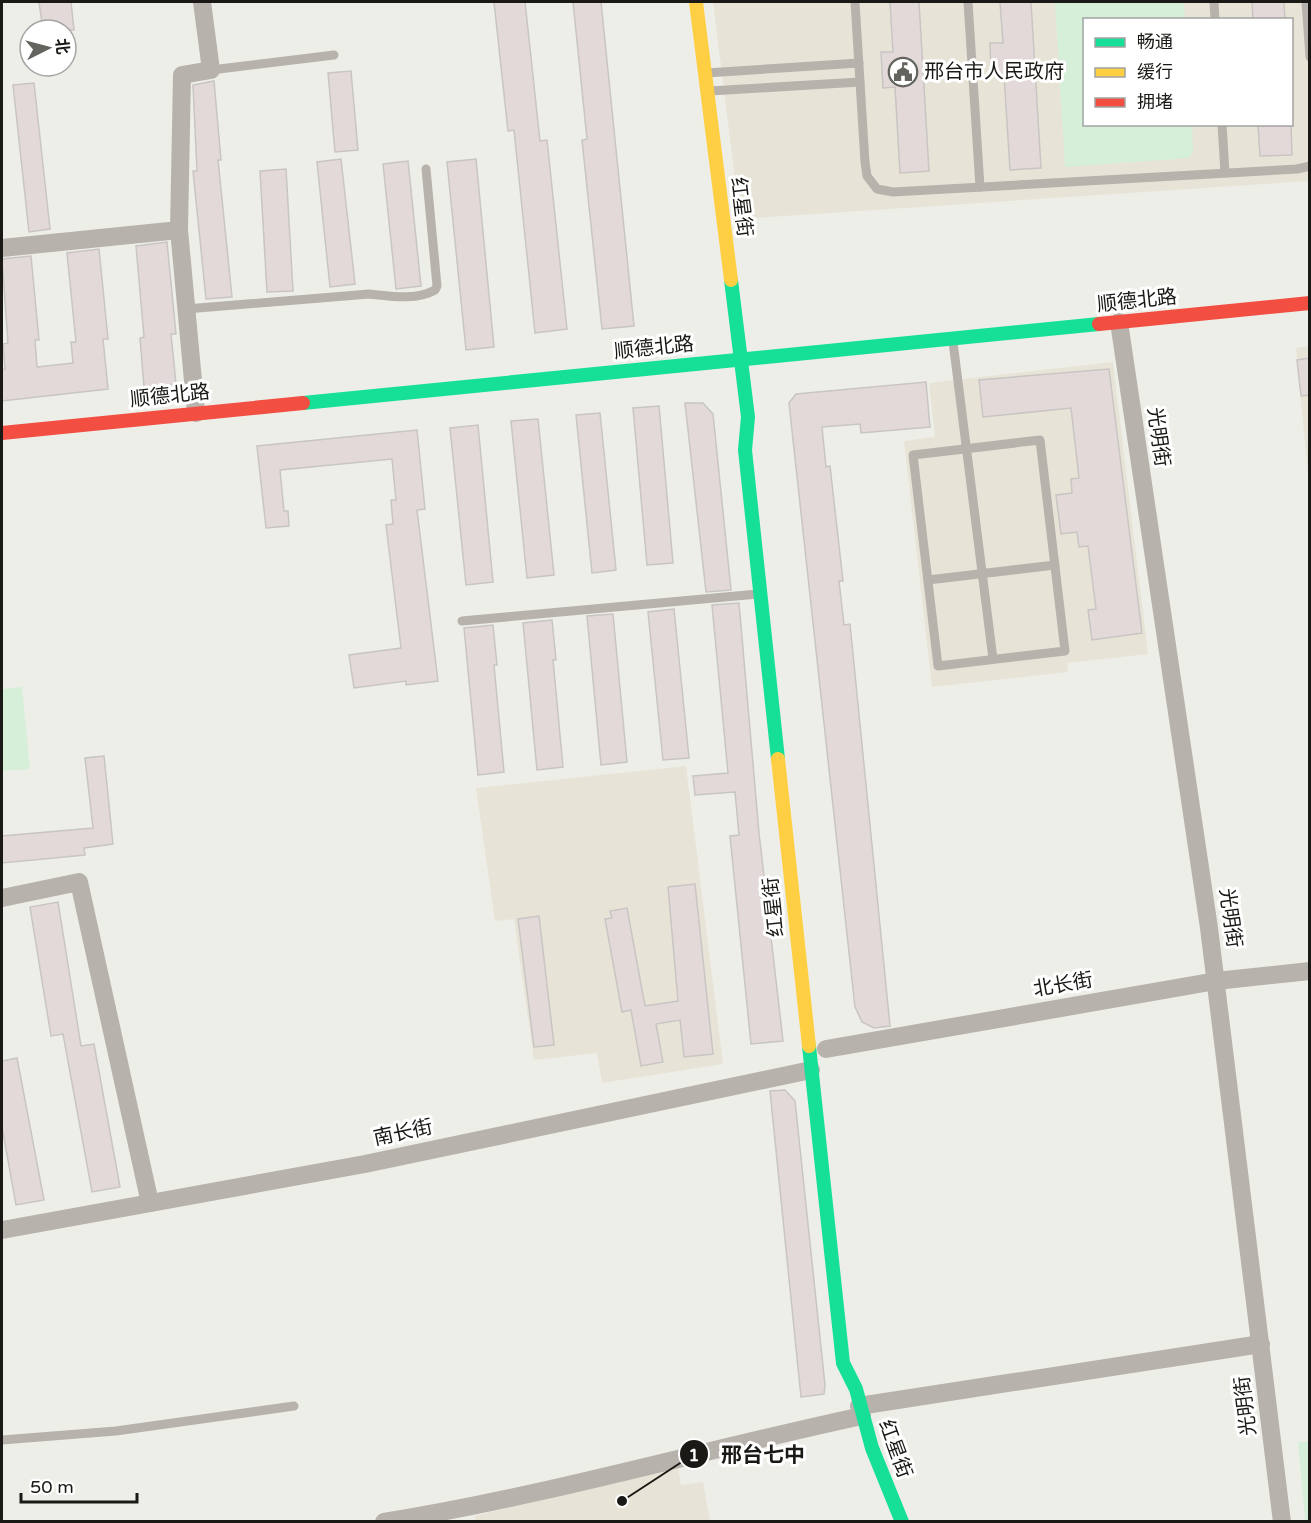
<svg xmlns="http://www.w3.org/2000/svg" width="1311" height="1523" viewBox="0 0 1311 1523" font-family="'Varela Round','Noto Sans SC',sans-serif">
  <style>
    .built { fill: #e7e4d7; fill-rule: evenodd }
    .green { fill: #d6efd9 }
    .building { fill: #e3d9d9; stroke: #c8c5c3; stroke-width: 1.5 }
    .lines { fill: none; stroke-linecap: round; stroke-linejoin: round }
    .lane { stroke: #b7b2ac; stroke-width: 9 }
    .street { stroke: #b7b2ac; stroke-width: 18 }
    .fast { stroke: #16e098; stroke-width: 14 }
    .slow { stroke: #ffcf43; stroke-width: 14 }
    .jam { stroke: #f24e42; stroke-width: 14 }
    .labels { text-anchor: middle; dominant-baseline: central; stroke-width: 6; stroke-linejoin: round; paint-order: stroke }
    .poi-label { font-size: 20px; fill: #1a1915; stroke: #fff; text-anchor: start }
    .street-label { font-size: 20px; fill: #1a1915; stroke: #fff }
    .leader { fill: none; stroke: #1a1915; stroke-width: 2 }
    .callout-dot { fill: #1a1915; stroke: #fff; stroke-width: 2 }
    .mark-label { font-size: 18px; text-anchor: middle; font-weight: bold; fill: #fff }
    .callout-label { font-size: 21px; text-anchor: middle; font-weight: bold; fill: #1a1915; stroke: #fff; stroke-width: 6; stroke-linejoin: round; paint-order: stroke }
  </style>
  <rect width="100%" height="100%" fill="#eeeee8"/>
  <g class="built">
    <path d="M713,2h596v179l-569,38zM1084,20h208v104h-208z"/>
    <polygon points="1309,346 1309,485 1296,348"/>
    <polygon points="1113,362 1148,654 1067,663 1068,672 932,687 904,441 935,437 929,383"/>
    <polygon points="686,766 723,1064 602,1083 597,1053 534,1060 514,919 495,921 476,788"/>
    <polygon points="678,1466 681,1485 703,1482 710,1521 476,1522 475,1516"/>
  </g>
  <g class="green">
    <polygon points="1055,2 1184,2 1185,19 1084,20 1084,124 1192,125 1193,152 1189,158 1065,167"/>
    <polygon points="22,687 30,769 2,771 2,689"/>
    <polygon points="1309,1441 1309,1521 1305,1521 1298,1442"/>
  </g>
  <g class="building">
    <polygon points="39,2 71,2 74,30 43,30"/>
    <polygon points="494,2 525,2 540,141 547,140 567,329 535,333 514,130 508,131"/>
    <polygon points="573,2 601,2 634,326 602,329 582,140 587,139"/>
    <polygon points="890,2 919,2 929,171 900,173 895,87 883,88 881,52 893,52"/>
    <polygon points="1000,2 1031,2 1041,168 1010,170 1004,75 991,76 990,43 1003,43"/>
    <polygon points="1252,2 1284,2 1285,20 1253,20"/>
    <polygon points="351,71 358,150 335,152 328,73"/>
    <polygon points="214,81 221,160 218,160 232,297 206,299 193,171 197,171 193,85"/>
    <polygon points="34,83 50,229 29,232 13,85"/>
    <polygon points="1258,124 1291,124 1292,155 1260,156"/>
    <polygon points="341,159 355,284 330,287 317,162"/>
    <polygon points="476,159 494,347 466,350 447,162"/>
    <polygon points="408,161 421,286 396,289 383,164"/>
    <polygon points="286,169 293,291 267,292 260,171"/>
    <polygon points="167,242 176,334 171,334 176,384 144,387 140,338 144,337 136,246"/>
    <polygon points="99,249 108,339 103,339 108,389 2,401 2,370 5,369 3,344 8,343 2,259 31,256 39,340 35,340 37,367 73,363 71,342 76,342 67,253"/>
    <polygon points="1310,358 1310,395 1301,396 1297,360"/>
    <polygon points="1109,369 1142,633 1092,640 1088,610 1096,609 1088,546 1079,547 1077,532 1061,534 1056,495 1072,493 1071,479 1079,478 1071,408 983,417 979,380"/>
    <polygon points="926,382 930,427 861,433 860,424 822,427 826,467 830,466 843,581 839,581 844,625 850,624 890,1026 874,1028 862,1022 855,1007 789,403 796,394"/>
    <polygon points="685,403 703,403 713,414 731,590 706,592"/>
    <polygon points="659,406 673,563 647,565 633,408"/>
    <polygon points="600,413 616,570 592,573 576,415"/>
    <polygon points="538,419 554,575 527,578 511,421"/>
    <polygon points="478,425 493,582 466,585 450,428"/>
    <polygon points="417,430 425,509 417,510 438,681 406,685 406,681 354,688 349,655 401,648 386,525 393,524 391,500 396,500 392,459 280,470 284,511 288,511 289,526 266,528 257,446"/>
    <polygon points="739,603 759,833 783,1041 751,1044 730,836 739,835 735,792 695,795 693,776 728,773 712,605"/>
    <polygon points="674,609 689,758 663,760 648,612"/>
    <polygon points="613,614 627,762 601,765 587,616"/>
    <polygon points="552,620 556,660 553,660 563,767 537,770 523,623"/>
    <polygon points="493,625 497,665 494,665 504,772 478,775 464,628"/>
    <polygon points="104,756 113,844 84,848 85,855 2,863 2,836 93,828 85,758"/>
    <polygon points="695,884 713,1054 684,1057 680,1020 656,1024 663,1062 641,1066 631,1010 622,1012 605,919 612,918 610,911 627,908 645,1006 678,1001 668,887"/>
    <polygon points="58,902 81,1046 94,1044 120,1187 92,1192 63,1034 51,1036 30,907"/>
    <polygon points="539,916 554,1045 534,1047 518,919"/>
    <polygon points="17,1058 44,1200 16,1205 2,1127 2,1061"/>
    <polygon points="785,1090 795,1101 825,1385 824,1394 801,1397 770,1091"/>
  </g>
  <g class="lines">
    <g class="lane">
      <polyline points="855,2 865,162 867,176 877,189 893,192 1297,169 1310,166"/>
      <polyline points="968,2 980,187"/>
      <polyline points="1214,2 1215,20"/>
      <polyline points="1306,2 1310,57"/>
      <polyline points="211,70 334,55"/>
      <polyline points="706,73 859,63"/>
      <polyline points="710,91 860,82"/>
      <polyline points="1222,124 1225,173"/>
      <path d="M186,309l183,-15c21,2 46,7 66,-4l2,-4 -11,-117"/>
      <polyline points="953,342 993,659"/>
      <polygon points="1040,440 1065,651 938,666 913,455"/>
      <polyline points="928,580 1055,565"/>
      <polyline points="462,621 758,594"/>
      <polyline points="2,1440 116,1431 294,1406"/>
    </g>
    <g class="street">
      <polyline points="2,248 179,230"/>
      <polyline points="1119,322 1209,928 1282,1522"/>
      <polyline points="196,413 179,230 182,75 211,70 202,2"/>
      <polyline points="2,898 79,882 150,1203"/>
      <polyline points="826,1049 1216,981 1310,971"/>
      <polyline points="2,1230 365,1164 811,1070"/>
      <polyline points="859,1406 1261,1344"/>
      <path d="M384,1522c161,-26 319,-72 478,-106"/>
    </g>
    <g class="fast">
      <polyline points="731,280 748,417 745,450 778,759"/>
      <polyline points="303,403 1099,324"/>
      <polyline points="809,1046 843,1363 856,1389 872,1448 902,1522"/>
    </g>
    <g class="slow">
      <polyline points="696,2 731,280"/>
      <polyline points="778,759 809,1046"/>
    </g>
    <g class="jam">
      <polyline points="1099,324 1310,303"/>
      <polyline points="2,433 303,403"/>
    </g>
  </g>
  <defs>
    <g id="civic-ring" transform="scale(1.5)"><circle r="9.5" fill="#fff" stroke="#64645f" stroke-width="1.5"/><path d="M-.6-6.5H3V-4.5H.6V-3L4-1V1h2V6H-6V1h2V-1L-.6-3ZM-1.2 2.5V6h2.4V2.5Z" fill="#64645f"/></g>
  </defs>
  <g fill-rule="evenodd">
    <use href="#civic-ring" x="903" y="72"/>
  </g>
  <g class="labels">
    <g class="poi-label">
      <text x="924" y="72">邢台市人民政府</text>
    </g>
    <g class="street-label">
      <text transform="translate(741 207) rotate(83)">红星街</text>
      <text transform="translate(1137 301) rotate(-6)">顺德北路</text>
      <text transform="translate(654 348) rotate(-6)">顺德北路</text>
      <text transform="translate(170 396) rotate(-6)">顺德北路</text>
      <text transform="translate(1158 437) rotate(82)">光明街</text>
      <text transform="translate(774 907) rotate(-96)">红星街</text>
      <text transform="translate(1230 918) rotate(82)">光明街</text>
      <text transform="translate(1063 985) rotate(-10)">北长街</text>
      <text transform="translate(403 1133) rotate(-12)">南长街</text>
      <text transform="translate(1246 1406) rotate(-97)">光明街</text>
      <text transform="translate(895 1449) rotate(70)">红星街</text>
    </g>
  </g>
  <path class="leader" d="M622 1501L694 1454"/>
  <g class="callout-dot">
    <circle cx="622" cy="1501" r="6"/>
    <circle cx="694" cy="1454" r="15"/>
  </g>
  <g class="mark-label">
    <text x="694" y="1461">1</text>
  </g>
  <g class="callout-label">
    <text x="763" y="1462">邢台七中</text>
  </g>
  <rect width="1311" height="1523" fill="none" stroke="#1a1915" stroke-width="6"/>
  <rect x="1083" y="18" width="210" height="108" fill="#ffffff" stroke="#a3a3a1" stroke-width="1.5"/>
  <rect x="1095" y="38" width="30" height="9" fill="#16e098" stroke="#a3a3a1" stroke-width="1.5"/>
  <text x="1137" y="48" font-size="18" fill="#1a1915">畅通</text>
  <rect x="1095" y="68" width="30" height="9" fill="#ffcf43" stroke="#a3a3a1" stroke-width="1.5"/>
  <text x="1137" y="78" font-size="18" fill="#1a1915">缓行</text>
  <rect x="1095" y="98" width="30" height="9" fill="#f24e42" stroke="#a3a3a1" stroke-width="1.5"/>
  <text x="1137" y="108" font-size="18" fill="#1a1915">拥堵</text>
  <g transform="translate(48 48) rotate(84)"><circle r="28" fill="#ffffff" stroke="#a3a3a1" stroke-width="1.5"/>
  <path d="M0-4.5L10 22L0 15L-10 22Z" fill="#64645f"/>
  <text y="-9" font-size="16" font-weight="bold" text-anchor="middle" fill="#1a1915">北</text>
  </g>
  <path d="M21 1493v9h116v-9" fill="none" stroke="#1a1915" stroke-width="3"/>
  <text x="30" y="1493" font-size="18" fill="#1a1915" stroke="#ffffff" stroke-width="4.5" paint-order="stroke">50 m</text>
</svg>
